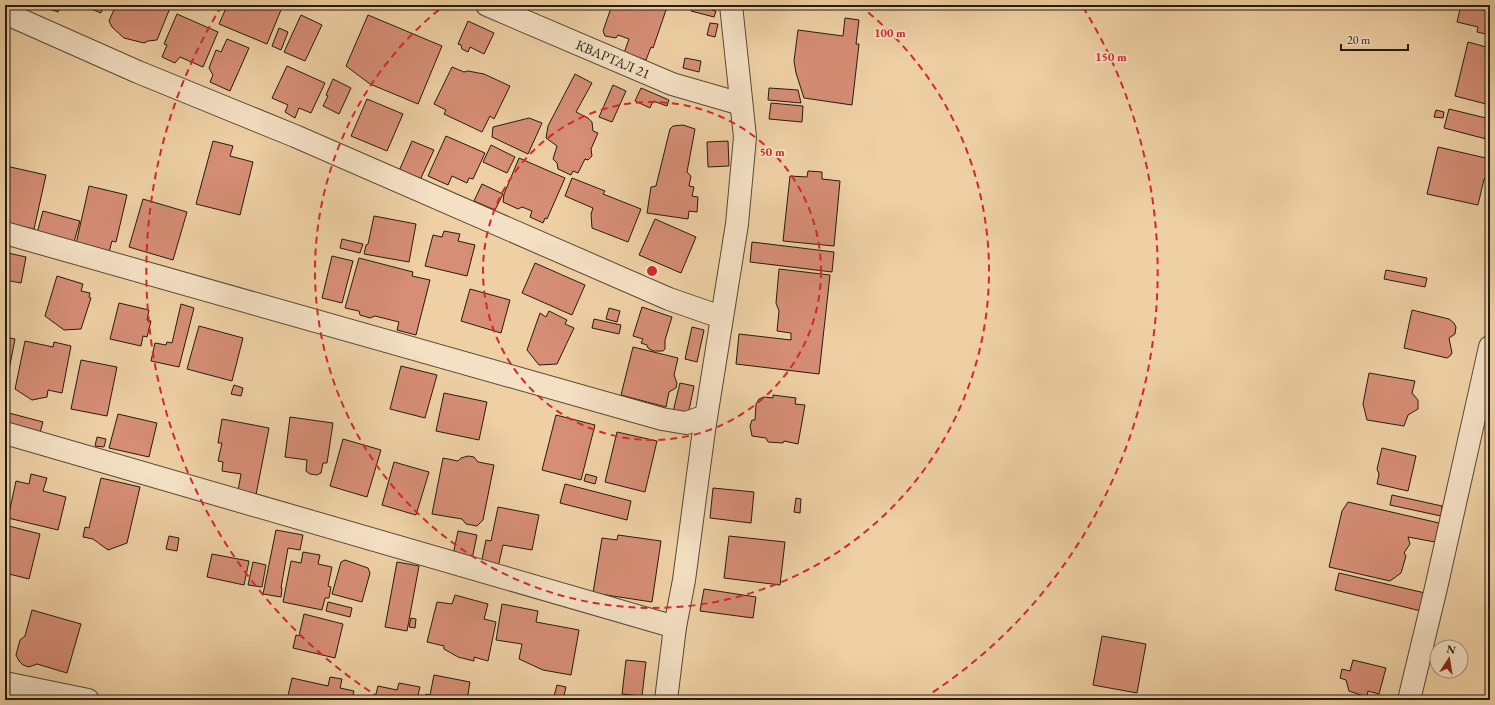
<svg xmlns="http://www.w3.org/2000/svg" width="1495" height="705" viewBox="0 0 1495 705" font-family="'EB Garamond',serif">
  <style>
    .building { fill: #d68e76; stroke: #251b0e }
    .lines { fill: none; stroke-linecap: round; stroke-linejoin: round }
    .minor-casing { stroke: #574834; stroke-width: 24 }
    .minor { stroke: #f4e0c4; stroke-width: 22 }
    .ring { fill: none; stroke: #d62828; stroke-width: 2; stroke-dasharray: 7 5 }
    .labels { text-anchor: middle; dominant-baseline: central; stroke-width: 4; stroke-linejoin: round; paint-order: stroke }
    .street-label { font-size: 14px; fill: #251b0e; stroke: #f4e0c4 }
    .centre { fill: #d62828; stroke: #f4e0c4; stroke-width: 2 }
    .ring-label { font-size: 12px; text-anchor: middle; font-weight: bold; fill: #d62828; stroke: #f4e0c4; stroke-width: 4; stroke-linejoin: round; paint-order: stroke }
  </style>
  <rect width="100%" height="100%" fill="#eed0a4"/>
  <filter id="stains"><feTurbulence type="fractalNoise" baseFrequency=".005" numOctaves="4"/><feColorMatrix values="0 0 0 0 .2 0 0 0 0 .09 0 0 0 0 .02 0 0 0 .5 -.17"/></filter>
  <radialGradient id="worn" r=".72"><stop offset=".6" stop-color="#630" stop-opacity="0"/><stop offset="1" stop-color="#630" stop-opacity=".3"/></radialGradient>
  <g class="building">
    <polygon points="38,5 60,5 58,12"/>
    <polygon points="81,5 104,5 101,13"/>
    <polygon points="116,5 163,5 170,8 157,40 148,41 144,43 124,38 112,27 109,21"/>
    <polygon points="235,5 283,5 267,44 219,24 227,6 233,9"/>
    <polygon points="612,5 651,5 666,10 653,48 651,47 646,60 624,53 629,39 618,35 616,38 605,36 603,31"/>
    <polygon points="693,5 714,5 712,10 716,11 714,17 691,11"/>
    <polygon points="1461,5 1481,5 1480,9 1490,12 1490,35 1477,32 1478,27 1457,22"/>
    <polygon points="177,14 218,32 203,67 180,57 175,63 162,57 167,45 164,44"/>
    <polygon points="301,15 322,25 305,61 284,52"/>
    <polygon points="368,15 442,46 418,104 370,84 346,66"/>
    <polygon points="845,18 859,20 856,44 859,44 852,105 804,98 796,73 794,61 798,30 843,36"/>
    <polygon points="468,21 494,33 484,54 470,47 468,52 462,49 461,45 458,44"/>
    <polygon points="710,23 718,24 715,37 707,35"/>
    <polygon points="279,28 288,32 281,50 272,46"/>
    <polygon points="227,39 249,48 230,91 210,82 213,75 209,68 216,50 221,52"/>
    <polygon points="1468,42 1490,48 1490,105 1455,96"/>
    <polygon points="685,58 701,61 699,72 683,68"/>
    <polygon points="287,66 325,83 311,113 299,108 295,118 285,112 288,105 272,98"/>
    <polygon points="452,67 464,72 468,71 484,74 510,86 494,119 490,116 482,132 444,114 446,110 434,104"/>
    <polygon points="575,74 592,83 576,112 588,118 592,122 593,131 598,133 591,149 592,156 588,160 585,159 578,173 573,171 571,175 558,169 557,163 553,159 557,146 546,138 548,126"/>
    <polygon points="333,79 351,88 339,114 323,106 328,96 326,95"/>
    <polygon points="613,85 626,91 612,122 599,117"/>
    <polygon points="641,88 669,100 667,106 653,101 650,108 635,101"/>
    <polygon points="769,88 798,90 801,103 768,100"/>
    <polygon points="367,99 403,114 387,151 351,136"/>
    <polygon points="771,103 803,106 802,122 769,119"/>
    <polygon points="1449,109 1490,119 1490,140 1444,128"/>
    <polygon points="1436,110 1444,112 1443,118 1434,117"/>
    <polygon points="529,118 542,123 528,154 492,137 493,127"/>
    <polygon points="683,125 695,129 687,172 691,176 689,186 694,187 692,196 698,197 697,212 689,211 688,219 647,213 651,187 656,186 670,129 673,126"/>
    <polygon points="446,136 485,153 473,179 469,178 467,183 452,176 448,185 428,176"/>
    <polygon points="213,141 233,146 230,156 253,162 240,215 196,204"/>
    <polygon points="412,141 434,150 420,180 399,171"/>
    <polygon points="728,141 729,166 708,167 707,142"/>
    <polygon points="491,145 515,157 507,173 483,162"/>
    <polygon points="1438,147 1490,159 1490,180 1484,179 1478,205 1427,194"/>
    <polygon points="519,158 565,178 547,219 545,218 543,223 530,217 532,211 522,207 518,209 503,202 504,194"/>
    <polygon points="6,166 46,175 34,229 5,223"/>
    <polygon points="808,171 822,172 822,179 840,181 834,246 783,241 790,176 807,177"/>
    <polygon points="572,178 605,191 603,194 641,209 628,242 592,228 591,214 593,208 565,196"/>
    <polygon points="482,184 503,194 495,210 474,201"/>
    <polygon points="89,186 127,195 116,242 112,241 109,252 76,244"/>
    <polygon points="143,199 187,212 173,260 129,247"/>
    <polygon points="43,211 80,221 74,242 37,233"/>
    <polygon points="374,216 416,224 409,262 364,254 366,245 368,244"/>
    <polygon points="655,219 696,237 681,273 639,255"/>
    <polygon points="444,231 460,234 458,241 475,245 467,276 425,266 433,235 442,237"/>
    <polygon points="342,239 363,244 360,253 340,248"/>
    <polygon points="752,242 834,252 832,272 750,262"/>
    <polygon points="8,253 26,257 21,283 5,280"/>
    <polygon points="332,256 353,261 342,303 322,298"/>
    <polygon points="359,258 413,272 412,276 430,280 416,335 397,330 399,322 375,316 370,318 360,315 359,311 345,308"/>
    <polygon points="535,263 585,285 572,315 522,293"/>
    <polygon points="779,269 830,275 819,374 736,364 739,334 791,340 791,333 777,331 779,311 776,303"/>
    <polygon points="1386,270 1427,278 1425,287 1384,279"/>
    <polygon points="57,276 83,284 81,291 90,293 89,297 91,298 81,329 64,330 45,316"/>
    <polygon points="470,289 510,300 501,333 461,321"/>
    <polygon points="119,303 149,310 147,320 151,321 147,337 143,336 141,346 110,339"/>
    <polygon points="181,304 194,308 179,367 151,361 155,343 166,345 167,342 172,343"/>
    <polygon points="642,307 672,317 665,340 665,349 663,351 653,351 648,348 647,345 641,343 643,339 633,336"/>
    <polygon points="609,308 620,311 617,322 606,319"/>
    <polygon points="1412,310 1449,319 1454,323 1456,327 1455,334 1449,338 1452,353 1450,356 1447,358 1404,348"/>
    <polygon points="549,311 567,320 565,324 574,328 557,364 539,365 527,350 540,313 546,317"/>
    <polygon points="594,319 621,325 619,334 592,328"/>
    <polygon points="199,326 243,338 232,381 187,369"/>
    <polygon points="692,327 704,330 697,362 685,359"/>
    <polygon points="5,337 15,339 5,390"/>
    <polygon points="25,341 53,347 54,342 71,346 62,393 48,390 47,397 32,400 15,389"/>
    <polygon points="633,347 678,358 674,375 677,383 676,388 669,392 666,407 621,395"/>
    <polygon points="81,360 117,367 107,416 71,409"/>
    <polygon points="401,366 437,375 425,418 390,409"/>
    <polygon points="1369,373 1415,381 1412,393 1418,400 1418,409 1408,415 1404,426 1367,420 1363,404"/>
    <polygon points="680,383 694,386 688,415 673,412"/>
    <polygon points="234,385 243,388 241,396 231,394"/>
    <polygon points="444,393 487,402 479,440 436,431"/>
    <polygon points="773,395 796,398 795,404 805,405 798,444 784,441 783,443 768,442 766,438 752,436 750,426 752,420 755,420 756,404 759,399 764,397 773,398"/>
    <polygon points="5,412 43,422 39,436 5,427"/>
    <polygon points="118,414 157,423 149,457 109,448"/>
    <polygon points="556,415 595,425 581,480 542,470"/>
    <polygon points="290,417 333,423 327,463 323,463 321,473 317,475 310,474 306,471 307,460 285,457"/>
    <polygon points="222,419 269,428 255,500 237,496 241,474 222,471 223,462 218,461 222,443 218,443"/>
    <polygon points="617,432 657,441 645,492 605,482"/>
    <polygon points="97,437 106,439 104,447 95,446"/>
    <polygon points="343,439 381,450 367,497 330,486"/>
    <polygon points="1382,448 1416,456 1408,491 1377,484 1379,474 1377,469"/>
    <polygon points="468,456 474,457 478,462 494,465 483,520 477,526 466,524 462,519 432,514 443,458 458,461 461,458"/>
    <polygon points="394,462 429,472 416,515 382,505"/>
    <polygon points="31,474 47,478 43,491 66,497 58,530 8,518 16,481 29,484"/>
    <polygon points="586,474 597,477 595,484 584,481"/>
    <polygon points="101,478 140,487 127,543 108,550 93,539 83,537 85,527 89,528"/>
    <polygon points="565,484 631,501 627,520 560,503"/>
    <polygon points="713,488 754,492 751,523 710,518"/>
    <polygon points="1392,495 1442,506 1441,516 1390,505"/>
    <polygon points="796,498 801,499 800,513 794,512"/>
    <polygon points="1348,502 1439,523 1435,542 1408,537 1410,544 1404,553 1406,556 1401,573 1390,581 1329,567 1342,511"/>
    <polygon points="498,507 539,515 532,550 503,545 498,567 481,564 486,540 491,541"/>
    <polygon points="5,525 40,534 29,579 5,573"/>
    <polygon points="276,530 303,535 300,550 288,548 281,588 282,588 281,597 263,594"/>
    <polygon points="458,531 477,535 472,559 453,555"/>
    <polygon points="618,535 661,541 652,602 593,593 602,538 617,540"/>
    <polygon points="169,536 179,538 177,551 166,549"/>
    <polygon points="729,536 785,542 780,585 724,578"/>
    <polygon points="303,552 320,555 318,564 332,567 328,586 331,587 329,598 325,598 322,610 283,602 291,561 301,563"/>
    <polygon points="212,554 249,561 244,585 207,577"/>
    <polygon points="345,560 368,568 370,573 362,602 332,594 341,562"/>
    <polygon points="253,562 266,565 262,587 248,585"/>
    <polygon points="397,562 419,566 407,631 385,627"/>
    <polygon points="1339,573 1425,593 1421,611 1335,590"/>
    <polygon points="704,589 756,597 753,618 700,611"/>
    <polygon points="455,595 488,604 484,619 496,622 488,661 474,657 474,661 458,657 444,649 444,646 427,642 437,602 452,604"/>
    <polygon points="328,602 352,608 350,617 326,611"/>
    <polygon points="502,604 538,611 536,622 579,630 571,675 543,670 519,659 522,644 496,640"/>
    <polygon points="32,610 81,624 67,673 37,664 29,667 23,665 19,661 16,655 20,640 25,636"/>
    <polygon points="304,614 343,624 335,658 293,648 296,635 299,636"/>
    <polygon points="411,618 416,619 415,628 409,627"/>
    <polygon points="1102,636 1146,644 1137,693 1093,685"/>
    <polygon points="626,660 646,662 642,696 622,694"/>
    <polygon points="1353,660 1386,668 1379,694 1368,691 1367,697 1349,691 1346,680 1340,678 1342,669 1350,671"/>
    <polygon points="434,675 470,682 467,700 425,700 426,694 430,695"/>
    <polygon points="330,677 342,679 340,688 354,691 352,700 287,700 292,678 328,686"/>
    <polygon points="399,683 420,687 418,695 423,696 422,700 371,700 373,695 376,694 378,686 397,690"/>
    <polygon points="557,685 566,687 563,700 553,700"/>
  </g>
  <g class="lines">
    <g class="minor-casing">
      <g id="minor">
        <polyline points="487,5 672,84 741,104"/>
        <polyline points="5,13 138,72 295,136 669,299 721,317"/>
        <polyline points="5,233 662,419 686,423 706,416"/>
        <polyline points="5,433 675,627"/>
        <polyline points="5,683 88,700"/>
        <polyline points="666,700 675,627 684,580 704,430 737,224 745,137 731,5"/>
        <polyline points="1409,700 1436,588 1490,347"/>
      </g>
    </g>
    <use href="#minor" class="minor"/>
  </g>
  <g class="ring">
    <circle cx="652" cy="271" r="169"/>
    <path d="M859 5A337 337 0 1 1 445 5"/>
    <path d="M380 698A506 506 0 0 1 221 7M1083 7A506 506 0 0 1 924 698"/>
  </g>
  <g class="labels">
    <g class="street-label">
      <text transform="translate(613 59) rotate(23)">КВАРТАЛ 21</text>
    </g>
  </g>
  <circle cx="652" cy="271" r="6" class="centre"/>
  <g class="ring-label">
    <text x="890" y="37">100 m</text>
    <text x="1111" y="61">150 m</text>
    <text x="772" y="156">50 m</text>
  </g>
  <rect width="1495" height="705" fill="none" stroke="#eed0a4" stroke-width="20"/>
  <rect x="6" y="6" width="1483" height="693" fill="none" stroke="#251b0e" stroke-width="2"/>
  <rect x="10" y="10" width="1475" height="685" fill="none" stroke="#251b0e"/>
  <g transform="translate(1449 659) rotate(12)"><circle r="19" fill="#f4e0c4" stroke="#a1917b"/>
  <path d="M0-3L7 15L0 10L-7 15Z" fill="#8f2418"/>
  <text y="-6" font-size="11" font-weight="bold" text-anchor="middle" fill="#251b0e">N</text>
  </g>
  <path d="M1341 44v6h67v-6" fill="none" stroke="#251b0e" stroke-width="2"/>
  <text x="1347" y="44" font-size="12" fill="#251b0e" stroke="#f4e0c4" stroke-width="3" paint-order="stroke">20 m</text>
  <rect width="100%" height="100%" filter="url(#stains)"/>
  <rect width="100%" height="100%" fill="url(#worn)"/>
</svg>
